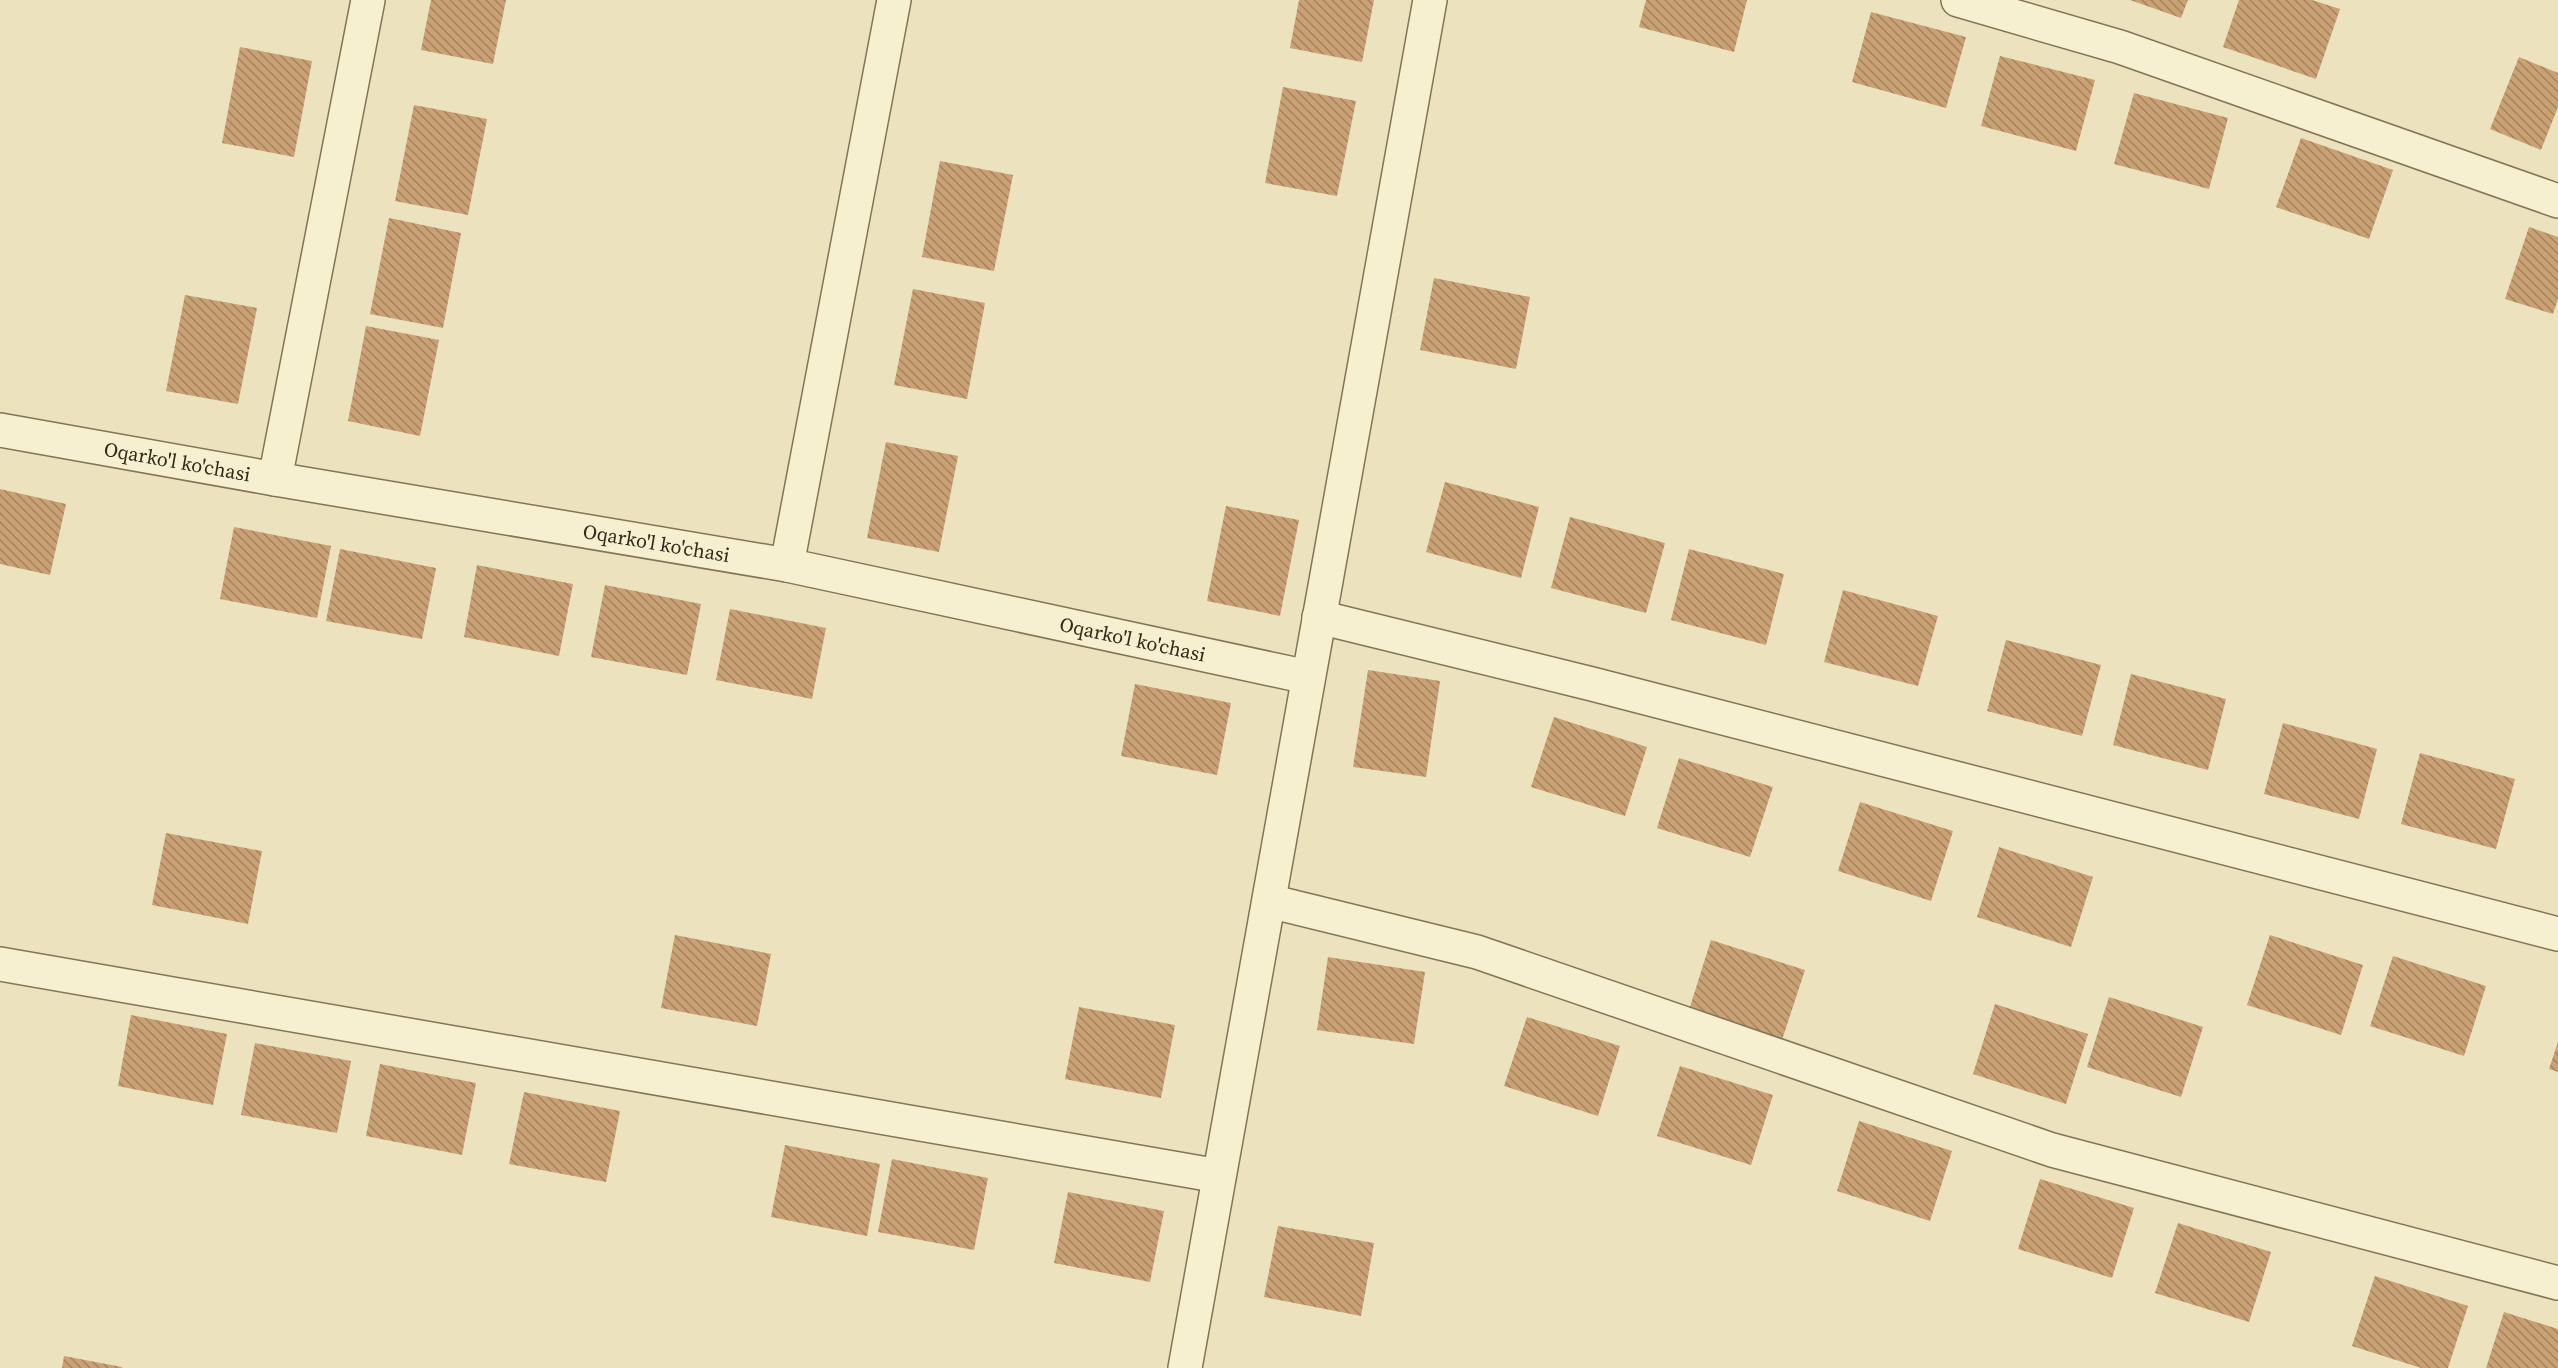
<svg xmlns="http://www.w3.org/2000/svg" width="2558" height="1368" viewBox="0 0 2558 1368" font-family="'Source Serif 4',serif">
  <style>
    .building { fill: url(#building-back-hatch) }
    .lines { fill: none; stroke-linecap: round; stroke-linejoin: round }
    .minor-casing { stroke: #837457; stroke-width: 36 }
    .minor { stroke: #f7f0d0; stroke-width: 33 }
    .labels { text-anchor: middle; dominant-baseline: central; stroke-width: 6; stroke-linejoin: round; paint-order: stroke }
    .street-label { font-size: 20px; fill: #332a1c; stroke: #f4edcd }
  </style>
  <defs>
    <pattern id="building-back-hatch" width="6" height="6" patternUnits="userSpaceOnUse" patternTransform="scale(1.5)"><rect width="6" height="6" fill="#c9a174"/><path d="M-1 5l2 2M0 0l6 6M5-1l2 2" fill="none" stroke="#a4835e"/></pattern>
  </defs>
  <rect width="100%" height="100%" fill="#ece3be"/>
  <g class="building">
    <polygon points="431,0 506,0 493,64 421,50"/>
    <polygon points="1299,0 1374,0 1362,62 1290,48"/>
    <polygon points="1646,0 1747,0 1734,52 1639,27"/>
    <polygon points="2130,0 2188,0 2181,18"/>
    <polygon points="2239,0 2312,0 2340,9 2316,79 2223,47"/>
    <polygon points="1871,12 1966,37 1946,108 1852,82"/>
    <polygon points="240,47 312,61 294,157 222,143"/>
    <polygon points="2000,56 2095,80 2076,151 1981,126"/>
    <polygon points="2519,57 2558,73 2558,107 2541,150 2490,129"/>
    <polygon points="1283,87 1356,101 1337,196 1265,183"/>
    <polygon points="2134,93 2228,118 2209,189 2114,164"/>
    <polygon points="414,105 487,119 468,215 395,201"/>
    <polygon points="2301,138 2393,170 2369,239 2276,207"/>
    <polygon points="940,161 1013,175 994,271 922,257"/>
    <polygon points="389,218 461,233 443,328 370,314"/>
    <polygon points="2529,227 2558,237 2558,299 2553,314 2505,299"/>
    <polygon points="1434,278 1530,297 1516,369 1420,350"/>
    <polygon points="913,289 985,303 967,399 894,385"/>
    <polygon points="185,295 257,308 238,404 166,391"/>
    <polygon points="366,326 439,340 420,436 348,421"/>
    <polygon points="886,442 958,456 939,552 867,538"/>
    <polygon points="1445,482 1539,507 1521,578 1426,552"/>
    <polygon points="0,489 66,504 50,575 0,564"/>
    <polygon points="1226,506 1299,520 1280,616 1207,601"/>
    <polygon points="1570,517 1665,543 1646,613 1551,588"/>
    <polygon points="234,527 331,546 317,618 220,599"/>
    <polygon points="340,549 436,568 422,639 326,621"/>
    <polygon points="1689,549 1784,574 1766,645 1671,620"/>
    <polygon points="477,565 573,584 559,656 464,637"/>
    <polygon points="605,585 701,604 687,675 591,657"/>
    <polygon points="1843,590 1938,616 1918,686 1824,662"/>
    <polygon points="730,609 826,628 812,699 716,680"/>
    <polygon points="2006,640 2101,665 2082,736 1987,711"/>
    <polygon points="1368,670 1440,681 1426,777 1353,767"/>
    <polygon points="2131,674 2226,699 2208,770 2113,745"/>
    <polygon points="1135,684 1231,703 1217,775 1121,756"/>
    <polygon points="1554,717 1647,747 1625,816 1531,787"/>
    <polygon points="2283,723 2377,749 2359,819 2264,794"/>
    <polygon points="2420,753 2515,779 2496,849 2401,824"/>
    <polygon points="1679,758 1773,787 1750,857 1657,828"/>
    <polygon points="1860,802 1953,831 1931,901 1838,871"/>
    <polygon points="166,833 262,851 248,924 152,905"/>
    <polygon points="1999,847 2093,877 2071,947 1977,917"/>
    <polygon points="675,935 771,954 757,1026 661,1008"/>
    <polygon points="2270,935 2363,965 2341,1035 2247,1005"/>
    <polygon points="1711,940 1805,970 1782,1040 1689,1010"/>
    <polygon points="2393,956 2486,986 2464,1056 2370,1026"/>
    <polygon points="1328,957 1425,972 1414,1044 1317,1030"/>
    <polygon points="2109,997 2203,1027 2181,1097 2087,1067"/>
    <polygon points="1995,1004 2088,1034 2066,1104 1973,1074"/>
    <polygon points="1079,1007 1175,1025 1161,1098 1065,1079"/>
    <polygon points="131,1015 227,1034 213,1105 118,1086"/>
    <polygon points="1527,1017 1620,1046 1598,1116 1504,1086"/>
    <polygon points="2558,1042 2558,1072 2549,1069"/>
    <polygon points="255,1043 351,1061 337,1133 241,1115"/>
    <polygon points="380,1064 476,1083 462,1155 366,1136"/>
    <polygon points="1680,1066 1773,1095 1751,1165 1657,1136"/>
    <polygon points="524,1092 620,1111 606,1182 509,1164"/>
    <polygon points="1859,1121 1952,1151 1930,1221 1837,1191"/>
    <polygon points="785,1145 880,1164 867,1236 771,1217"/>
    <polygon points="892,1159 988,1178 974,1250 878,1232"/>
    <polygon points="2040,1179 2134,1208 2112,1278 2018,1249"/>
    <polygon points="1068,1192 1164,1211 1150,1282 1054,1263"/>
    <polygon points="2178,1223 2271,1252 2249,1322 2155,1293"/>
    <polygon points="1278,1226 1374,1243 1361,1316 1264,1297"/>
    <polygon points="2375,1276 2468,1306 2448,1368 2421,1368 2352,1346"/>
    <polygon points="2504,1312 2558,1329 2558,1368 2486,1368"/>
    <polygon points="64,1356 122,1367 122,1368 62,1368"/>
  </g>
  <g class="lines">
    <g class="minor-casing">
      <g id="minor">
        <polyline points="1958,0 2120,47 2558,201"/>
        <path id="s1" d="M0,430l275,49 512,86 521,112"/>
        <polyline points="275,479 368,0"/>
        <polyline points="787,565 894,0"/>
        <polyline points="1319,617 1592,684 2558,934"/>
        <polyline points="1269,901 1477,952 2052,1150 2558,1283"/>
        <polyline points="0,964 1219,1176"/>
        <polyline points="1185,1368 1430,0"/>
      </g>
    </g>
    <use href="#minor" class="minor"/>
  </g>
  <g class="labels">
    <g class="street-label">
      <text stroke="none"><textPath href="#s1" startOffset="180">Oqarko'l ko'chasi</textPath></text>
      <text stroke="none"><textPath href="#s1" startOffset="666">Oqarko'l ko'chasi</textPath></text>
      <text stroke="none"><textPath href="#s1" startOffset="1152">Oqarko'l ko'chasi</textPath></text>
    </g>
  </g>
</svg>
